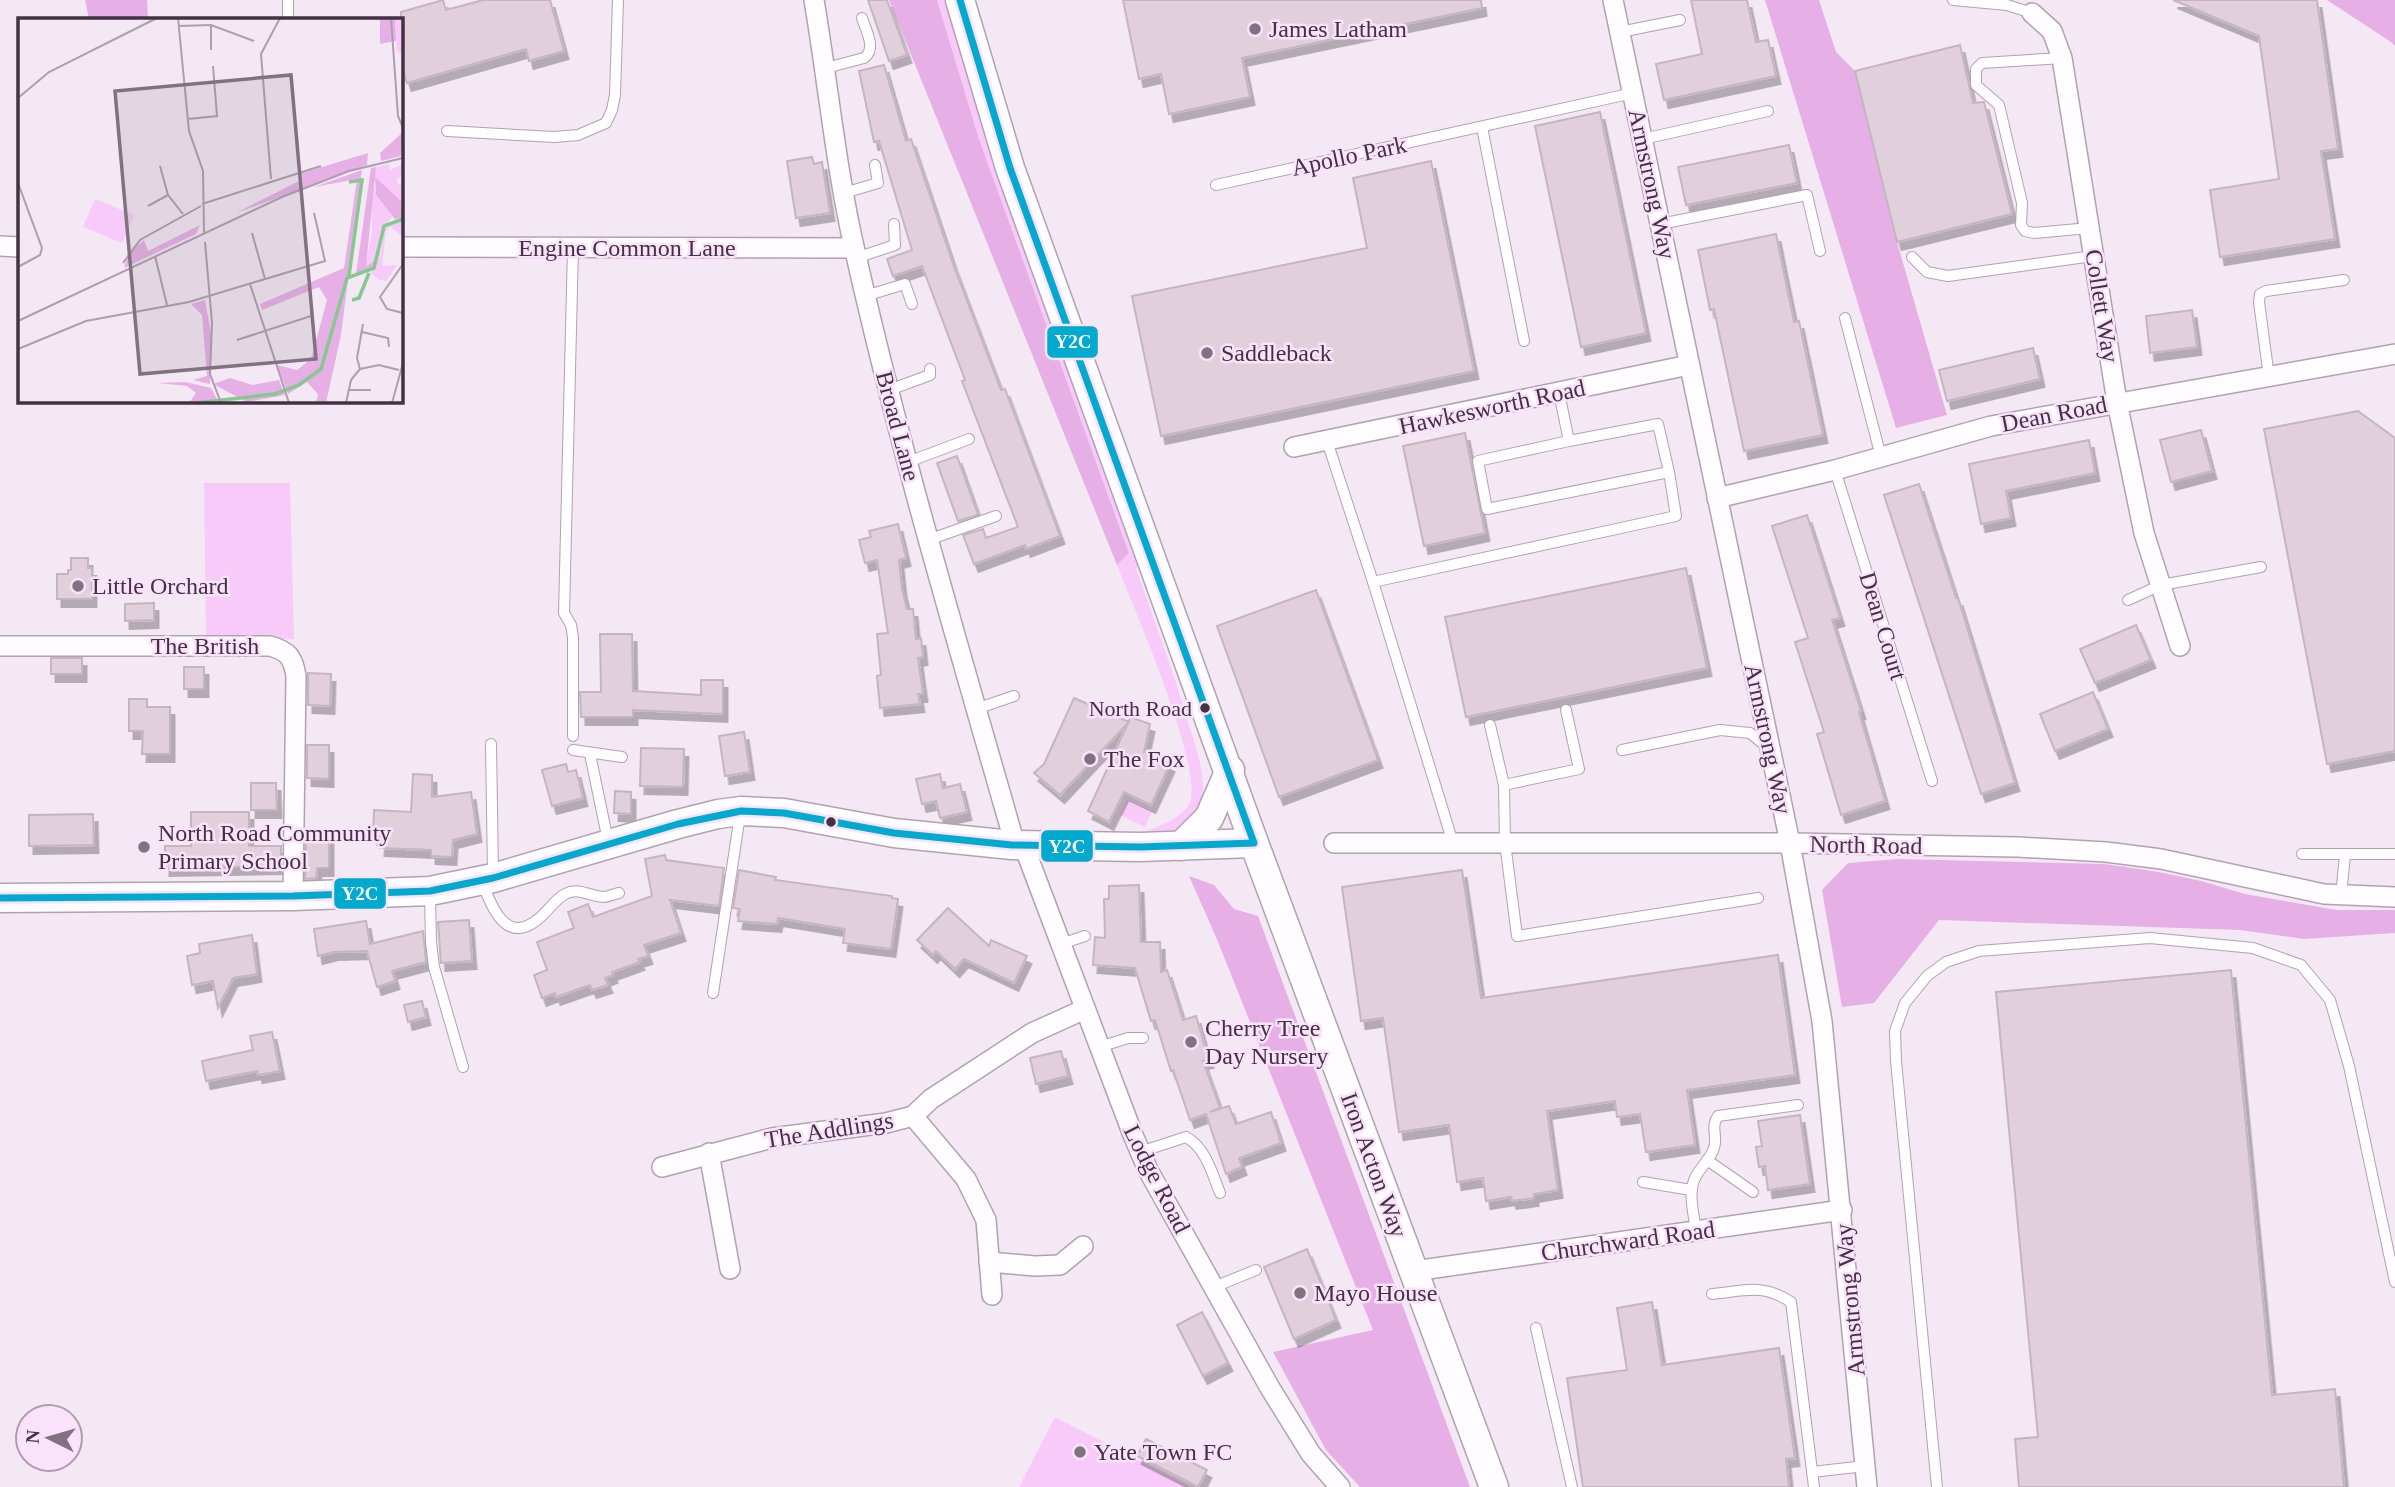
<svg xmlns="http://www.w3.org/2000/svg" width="2395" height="1487" viewBox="0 0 2395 1487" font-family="Georgia,serif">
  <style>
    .green { fill: #f8caf9 }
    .forest { fill: #e6b0e7 }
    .building { fill: #e2cfdc; stroke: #c5b5c1; stroke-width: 2; filter: url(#shadow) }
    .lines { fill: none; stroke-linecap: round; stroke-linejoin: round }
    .lane-casing { stroke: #b0a3b0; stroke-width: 12 }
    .street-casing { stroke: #b0a3b0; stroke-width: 22 }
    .secondary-casing { stroke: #b0a3b0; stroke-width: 31 }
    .lane { stroke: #fefcfe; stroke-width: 10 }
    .street { stroke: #fefcfe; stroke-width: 19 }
    .secondary { stroke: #fefcfe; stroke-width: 28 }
    .bus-1-casing { stroke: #fae2fb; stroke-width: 12 }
    .bus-1 { stroke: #00a9ce; stroke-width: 7 }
    .poi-dot { fill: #817281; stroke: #fae2fb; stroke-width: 2.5 }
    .bus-dot { fill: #423242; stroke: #fae2fb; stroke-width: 2.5 }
    .labels { text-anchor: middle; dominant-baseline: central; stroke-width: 5; stroke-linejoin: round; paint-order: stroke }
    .bus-label { font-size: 22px; fill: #423242; stroke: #fae2fb; text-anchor: end }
    .poi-label { font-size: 24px; fill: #423242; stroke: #fae2fb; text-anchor: start }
    .street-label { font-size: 24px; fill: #423242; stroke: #fae2fb }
    .inset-river { fill: none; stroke: #87c88f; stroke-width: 3.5 }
    .inset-road { fill: none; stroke: #ad9fad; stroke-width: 2 }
    .view { fill: #817281; fill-opacity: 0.15; stroke: #817281; stroke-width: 3.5 }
    .inset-edge { fill: none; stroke: #423242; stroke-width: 3.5 }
    .line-badge { stroke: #fae2fb; stroke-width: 2.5 }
    .badge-label { font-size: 19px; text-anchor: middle; font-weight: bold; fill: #fff }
  </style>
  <defs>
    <filter id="shadow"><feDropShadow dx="4.5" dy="8" stdDeviation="0" flood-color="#0004"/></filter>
  </defs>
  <rect width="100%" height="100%" fill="#f5e8f5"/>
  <g class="green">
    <path d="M937,0h7l43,138 154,422 -5,9c18,50 37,101 52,153 6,20 14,41 15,62 1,15 -6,35 -19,43 -10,6 -26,4 -37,4 14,-6 32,-12 41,-25 21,-28 -57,-204 -71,-241l12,-12 -150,-414z"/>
    <polygon points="204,483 290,483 294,639 206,638"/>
    <polygon points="1127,800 1152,811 1145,827 1120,815"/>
    <polygon points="1055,1417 1190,1487 1019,1487"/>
  </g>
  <g class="forest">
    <polygon points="85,0 147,0 148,19 89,19"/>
    <polygon points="889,0 937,0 979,139 1129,553 1117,565"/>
    <polygon points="1765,0 1819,0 1836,52 1855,71 1897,242 1947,415 1896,428"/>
    <polygon points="2327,0 2395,0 2395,46 2391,42"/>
    <polygon points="1898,859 2105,864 2159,872 2201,881 2245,894 2337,910 2395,910 2395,933 2304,939 2240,930 1939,920 1874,1003 1842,1007 1822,890 1848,863"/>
    <polygon points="1189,876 1214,885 1234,909 1258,916 1470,1487 1360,1487 1326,1450 1273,1352 1373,1330 1216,937"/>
  </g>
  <g class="building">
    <polygon points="443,0 446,10 483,0 550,0 564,51 529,61 526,49 407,83 401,62 401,12"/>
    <polygon points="868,0 887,0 907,55 889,61"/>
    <polygon points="1123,0 1481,0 1482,8 1242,58 1250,97 1169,114 1161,74 1139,79"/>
    <polygon points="1691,0 1747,0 1756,42 1768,40 1776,76 1664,100 1656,64 1702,54"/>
    <polygon points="2173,0 2317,0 2338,149 2321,151 2335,239 2220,257 2210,190 2279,179 2259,36"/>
    <polygon points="1960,45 1973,103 1984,102 2012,214 1897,242 1855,71"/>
    <polygon points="884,65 906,141 911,139 953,264 1001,390 1005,389 1060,536 1026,549 1025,545 974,564 963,535 983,529 986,538 1018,527 962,381 965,380 922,266 893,276 887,259 912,250 879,141 874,142 859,71"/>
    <polygon points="1600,112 1646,333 1581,347 1535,126"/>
    <polygon points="1789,145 1797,183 1686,205 1678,167"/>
    <polygon points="812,157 814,164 822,162 830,213 796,218 787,161"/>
    <polygon points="1431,161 1474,371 1161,436 1132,296 1367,248 1353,178"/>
    <polygon points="1776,234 1794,322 1799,321 1823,435 1744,451 1714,309 1710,310 1698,250"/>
    <polygon points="2192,310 2197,347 2150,353 2146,316"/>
    <polygon points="2033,348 2040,379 1947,401 1939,370"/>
    <polygon points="2358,411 2395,438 2395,751 2327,764 2264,429"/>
    <polygon points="2201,430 2212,471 2171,482 2160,440"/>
    <polygon points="1465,433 1485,533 1424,546 1403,446"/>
    <polygon points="2089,440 2095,473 2006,491 2011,518 1981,524 1969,464"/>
    <polygon points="957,456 978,515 958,521 937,463"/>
    <polygon points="1919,484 1956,598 1958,598 2015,783 1981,794 1884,495"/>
    <polygon points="1807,515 1840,618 1832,620 1861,711 1859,712 1885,801 1841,815 1817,734 1824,732 1795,642 1808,638 1772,526"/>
    <polygon points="898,524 906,558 899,560 902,589 907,609 913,609 916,639 921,638 923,657 918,658 923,694 918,694 920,704 880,708 877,676 881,675 877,634 888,633 877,560 865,563 859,540 871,537 869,531"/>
    <polygon points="71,558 88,558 88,568 92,568 92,599 57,599 57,574 68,574 68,570 71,570"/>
    <polygon points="1686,568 1707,668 1466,717 1445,617"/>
    <polygon points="1316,590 1378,760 1279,797 1217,626"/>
    <polygon points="154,603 154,620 125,621 125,604"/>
    <polygon points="2136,625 2151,660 2095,683 2080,649"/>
    <polygon points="600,634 632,634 633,691 701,695 701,680 723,680 723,714 633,710 633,717 581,717 580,692 601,692"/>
    <rect x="51" y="658" width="31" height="16"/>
    <rect x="184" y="667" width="20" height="22"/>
    <polygon points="308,673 331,674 330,706 308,705"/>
    <polygon points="2093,692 2108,729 2055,751 2040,714"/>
    <polygon points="1074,698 1129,722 1130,717 1150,724 1144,752 1170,764 1151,805 1124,792 1109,822 1088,811 1128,723 1060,795 1034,773 1044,764"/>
    <polygon points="129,699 147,699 147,707 170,707 170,754 142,754 143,731 129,731"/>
    <polygon points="744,732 750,772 725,776 719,736"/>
    <polygon points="307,745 329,745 329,779 307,778"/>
    <polygon points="641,748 684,749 683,787 640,786"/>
    <polygon points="566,764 568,772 576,770 583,798 552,806 542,770"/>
    <polygon points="413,774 432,775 432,797 471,792 477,834 453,840 452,857 431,856 431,850 380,848 381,837 373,837 374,810 411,812"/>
    <polygon points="940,774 943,788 960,784 967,812 940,818 936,801 922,804 916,779"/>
    <polygon points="251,783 276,783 277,810 251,810"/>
    <polygon points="615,791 631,792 631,814 614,813"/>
    <polygon points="191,812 249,812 249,846 281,846 281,866 165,868 165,846 191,846"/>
    <polygon points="93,814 94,845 29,846 29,815"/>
    <polygon points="306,835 329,835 329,868 317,868 316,878 305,879"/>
    <polygon points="665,855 666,860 724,868 719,906 670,900 681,933 644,945 648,956 638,959 640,962 612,972 613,975 605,978 608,985 592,990 590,985 556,997 555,993 542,998 534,975 547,970 537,942 574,928 568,912 588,904 593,917 652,896 645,859"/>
    <polygon points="739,870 776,877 775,880 892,896 892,898 898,899 891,949 843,943 845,929 778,918 777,924 738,921 740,909 733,908"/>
    <polygon points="1462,870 1481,998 1778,955 1795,1075 1687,1090 1695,1145 1646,1152 1640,1114 1617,1117 1615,1101 1547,1111 1558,1190 1534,1194 1534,1198 1512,1201 1511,1197 1486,1201 1483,1178 1457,1182 1449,1125 1399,1132 1383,1018 1361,1021 1342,887"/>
    <polygon points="1139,885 1141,942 1160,942 1161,972 1167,970 1183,1020 1196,1016 1209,1060 1203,1061 1220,1108 1210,1112 1229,1106 1236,1124 1271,1112 1281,1143 1239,1158 1242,1167 1226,1174 1206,1114 1190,1120 1173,1070 1171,1071 1155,1020 1151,1021 1135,968 1093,965 1095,937 1105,938 1104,899 1109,899 1109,886"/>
    <polygon points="948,908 989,946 991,940 1027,956 1014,983 964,959 955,969 936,951 933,955 917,940"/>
    <polygon points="469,920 472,961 441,963 438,922"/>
    <polygon points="366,921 370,944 423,931 426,962 392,971 395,981 377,987 367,951 334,952 318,956 314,929"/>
    <polygon points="252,935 257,974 233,978 218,1008 213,981 192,985 187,956 200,953 199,944"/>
    <polygon points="2231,970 2272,1395 2335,1389 2344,1487 2019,1487 2015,1439 2038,1437 1996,992"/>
    <polygon points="422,1001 426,1017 408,1022 404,1005"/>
    <polygon points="272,1032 280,1071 258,1075 257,1071 206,1081 202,1061 253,1050 250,1036"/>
    <polygon points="1061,1051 1068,1076 1036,1084 1030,1058"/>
    <polygon points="1800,1115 1810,1184 1768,1190 1765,1166 1759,1167 1756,1147 1762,1146 1758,1121"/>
    <polygon points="1307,1249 1336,1320 1294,1339 1264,1267"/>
    <polygon points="1652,1302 1662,1365 1779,1348 1795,1458 1786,1459 1789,1487 1583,1487 1567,1378 1627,1370 1617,1308"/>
    <polygon points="1202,1312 1228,1363 1203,1376 1177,1325"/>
    <polygon points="1146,1439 1207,1470 1198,1487 1137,1456"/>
  </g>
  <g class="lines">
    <g class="lane-casing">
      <g id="lane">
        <polyline points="1953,0 2007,5 2032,13"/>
        <polyline points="288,19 288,0"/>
        <polyline points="1620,32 1680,20"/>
        <polyline points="2062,58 1982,63 1976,69 1976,85 1999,105 2022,203 2021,225 2025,231 2034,233 2089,228"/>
        <path d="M826,68l38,-10c13,-9 2,-27 -2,-40"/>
        <polyline points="1482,127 1524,341"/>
        <polyline points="447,131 554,137 578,135 606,123 612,110 615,95 618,0"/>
        <polyline points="1643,139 1768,111"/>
        <polyline points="1216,185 1633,93"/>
        <polyline points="844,193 878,183 875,165"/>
        <polyline points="1660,224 1807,195 1820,251"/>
        <polyline points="1912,257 1927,272 1948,276 2093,256"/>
        <polyline points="856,258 895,245 894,224"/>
        <polyline points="865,296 905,284 912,304"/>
        <polyline points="1845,318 1881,457"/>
        <polyline points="2269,377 2259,302 2260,294 2266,291 2344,280"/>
        <polyline points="889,390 930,375 930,369"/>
        <polyline points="1559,393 1569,441 1478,461 1487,509 1669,472 1658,424 1569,441"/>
        <polyline points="1327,441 1373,582 1453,843"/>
        <polyline points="908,462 969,439"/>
        <polyline points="1835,470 1932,781"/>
        <polyline points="928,540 996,516"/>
        <polyline points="1373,582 1676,516 1669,472"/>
        <polyline points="2128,600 2161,585 2261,567"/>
        <polyline points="976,709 1014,696"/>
        <polyline points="1490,725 1504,785 1505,843 1517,936 1758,898"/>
        <polyline points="573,736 573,637 571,625 564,613 573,248"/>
        <polyline points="491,744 493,874"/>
        <polyline points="573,750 622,757"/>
        <polyline points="1622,750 1720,730 1750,733 1767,747"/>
        <polyline points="590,754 608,841"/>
        <polyline points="1504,785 1579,769 1566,710"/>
        <polyline points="2302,854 2395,854"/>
        <path d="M482,882c9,23 23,63 55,38 10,-7 17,-20 28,-26 14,-7 24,2 38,3 5,0 11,-3 16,-4"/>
        <polyline points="430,895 431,942 434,967 463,1067"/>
        <polyline points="2341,895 2345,855"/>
        <polyline points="1061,944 1085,936"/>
        <polyline points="713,993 740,815"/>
        <polyline points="1099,1047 1128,1038 1143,1038"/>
        <path d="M1140,1152l46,-15c20,11 26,36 34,56"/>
        <polyline points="1707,1160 1753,1192"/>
        <polyline points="1643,1182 1691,1190"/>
        <path d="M1696,1231c-2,-17 -9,-39 0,-55 5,-9 15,-18 18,-28 4,-12 -4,-21 4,-32l80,-11"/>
        <polyline points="1214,1287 1256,1270"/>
        <path d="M1712,1294c33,-3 50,-11 79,8l23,185"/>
        <polyline points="1536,1328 1572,1487"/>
        <polyline points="1812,1472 1865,1466"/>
        <polyline points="1937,1487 1896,1061 1895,1031 1905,1003 1927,976 1946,962 1979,951 2150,938 2253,948 2301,965 2330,1000 2349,1066 2395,1282"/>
      </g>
    </g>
    <g class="street-casing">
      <g id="street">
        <path d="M814,0c14,83 22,169 41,251 44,196 102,390 157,583v11"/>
        <polyline points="1613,0 1790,843 1822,1021 1867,1487"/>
        <polyline points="2032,13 2052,31 2062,58 2117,402 2144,533 2180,646"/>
        <polyline points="0,246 19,247"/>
        <polyline points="401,247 854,248"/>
        <polyline points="1294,447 1689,365"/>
        <polyline points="1717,498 1835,470 1991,426 2395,354"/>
        <path d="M0,646h270c18,5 23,11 26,30l-3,220"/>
        <polyline points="1334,843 1790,843 2018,847 2106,852 2161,859 2324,894 2395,897"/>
        <polyline points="1027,846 1028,857 1133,1135 1148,1170 1270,1388 1311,1454 1340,1487"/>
        <polyline points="913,1116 966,1179 986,1220 992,1295"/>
        <polyline points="709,1153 730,1269"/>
        <polyline points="662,1167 772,1138 886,1123 913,1116 931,1099 1032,1033 1085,1009"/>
        <polyline points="989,1262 1035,1266 1060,1265 1083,1246"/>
        <polyline points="1414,1271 1842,1210"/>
      </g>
    </g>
    <g class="secondary-casing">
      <g id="secondary">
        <polyline points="960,0 1010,168 1254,843 1494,1487"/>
        <polyline points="1181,846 1209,818 1230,770"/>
        <polyline points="0,898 293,896 430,891 493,878 678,824 718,814 741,811 784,813 894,833 1012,845 1140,847 1254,843"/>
      </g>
    </g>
    <use href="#lane" class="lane"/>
    <use href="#street" class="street"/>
    <use href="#secondary" class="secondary"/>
    <g class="bus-1-casing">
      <polyline id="bus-1" points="0,898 293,896 430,891 493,878 678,824 741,811 784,813 894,833 1012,845 1140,847 1254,843 1010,168 960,0"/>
    </g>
    <use href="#bus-1" class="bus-1"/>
  </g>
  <g class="poi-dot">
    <circle cx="1255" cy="29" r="7"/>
    <circle cx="1207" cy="353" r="7"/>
    <circle cx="78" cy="586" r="7"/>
    <circle cx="1090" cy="759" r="7"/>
    <circle cx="144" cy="847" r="7"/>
    <circle cx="1191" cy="1042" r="7"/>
    <circle cx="1300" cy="1293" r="7"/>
    <circle cx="1080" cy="1452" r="7"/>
  </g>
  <g class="bus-dot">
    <circle cx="1205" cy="708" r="6"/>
    <circle cx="831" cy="822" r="6"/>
  </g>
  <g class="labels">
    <g class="bus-label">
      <text x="1192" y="708">North Road</text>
    </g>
    <g class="poi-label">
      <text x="1269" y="29">James Latham</text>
      <text x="1221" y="353">Saddleback</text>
      <text x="92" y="586">Little Orchard</text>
      <text x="1104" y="759">The Fox</text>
      <text x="158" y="833">North Road Community<tspan x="158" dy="28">Primary School</tspan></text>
      <text x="1205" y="1028">Cherry Tree<tspan x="1205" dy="28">Day Nursery</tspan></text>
      <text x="1314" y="1293">Mayo House</text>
      <text x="1094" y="1452">Yate Town FC</text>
    </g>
    <g class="street-label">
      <text transform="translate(1349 156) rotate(-12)">Apollo Park</text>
      <text transform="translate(1652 184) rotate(78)">Armstrong Way</text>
      <text x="627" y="248">Engine Common Lane</text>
      <text transform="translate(2102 306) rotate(81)">Collett Way</text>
      <text transform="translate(1492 407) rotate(-12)">Hawkesworth Road</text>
      <text transform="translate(2054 414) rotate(-11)">Dean Road</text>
      <text transform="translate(898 426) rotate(75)">Broad Lane</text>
      <text transform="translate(1883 626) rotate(73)">Dean Court</text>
      <text x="205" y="646">The British</text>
      <text transform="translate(1768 739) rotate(78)">Armstrong Way</text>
      <text transform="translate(1866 845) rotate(1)">North Road</text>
      <text transform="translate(829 1130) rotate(-9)">The Addlings</text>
      <text transform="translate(1374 1165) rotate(70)">Iron Acton Way</text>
      <text transform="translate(1157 1179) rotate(63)">Lodge Road</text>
      <text transform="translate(1628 1241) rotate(-8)">Churchward Road</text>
      <text transform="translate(1850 1300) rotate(-95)">Armstrong Way</text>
    </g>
  </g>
  <g transform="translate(18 18)">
    <rect width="385" height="385" fill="#f5e8f5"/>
    <path d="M377,0h8v36l-6,-2zM371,146l1,6 13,-6v11l-6,4 1,6 5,-3v22l-30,-25 3,16 17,21 -12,14 -7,31 -9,5 7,-33 -1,-54 5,-12zM77,181l39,16 -12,28 -39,-16zM385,202v16l-13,-9 -4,4 -4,35 15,-1 -11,16 -7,-1 -8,-7 10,-19 2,-24z" fill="#f8caf9"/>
    <path d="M362,0h15l1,23 -16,3zM385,114l-2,24 -20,5 -1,-8zM350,135l-1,12 -131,48 65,-33 -2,-6zM358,149l-10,99 8,-5 7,-23 -1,16 -11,18 -13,2 15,-106zM344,152l-21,165 -15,68h-10l2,-9 -11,-12 -19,12 -11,-29 20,5 14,-11 16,-59 -8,-13 -57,23 -2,-6 84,-36 13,-89 -43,8zM357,159l26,24 2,17 -8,1 -19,-24zM182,207l-4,9 -72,34 5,-16 15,-12 4,11zM187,282l6,33 -1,51 -17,-4 14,-4 -5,-61 -11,-11zM212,360l23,7 26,-5 6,15 -38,7 -34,-18zM167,364l26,6 7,13 -29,2 7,-10 -9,-7 -29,-3z" fill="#e6b0e7"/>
    <path class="inset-river" d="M331,164l13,-2 -13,96M334,282l7,-2 10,-25M177,385l80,-9 24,-9 22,-16 26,-91 27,-10 10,-42 19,-7"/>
    <path class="inset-road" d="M160,0l11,113 14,40 1,62M373,0l7,98 5,12M193,7v25M161,8l32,-1 43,16M0,80l31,-26 108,-54M170,101l29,-3 -4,-50M142,148l8,29 15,19M253,161l-10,-125 19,-36M0,165l24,65 -2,7 -22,12M184,186l119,-38M130,188l20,-11M234,215l13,46M187,224l7,81 -2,51 11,29M137,238l12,49M105,245l17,-23 61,-34M385,246l-23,33 7,12 16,4M232,266l39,119M0,303l264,-124 67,-26 54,-13M344,314l26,6 1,9M219,322l74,-24M0,331l68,-28 103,-19 136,-41 -11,-48M342,351l-3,-11 6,-34M331,372h22M328,385l5,-23 9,-11 19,-4 20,5M374,385l11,-40"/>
    <path class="view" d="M273,57l25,284 -176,15 -25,-283z"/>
    <rect width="385" height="385" class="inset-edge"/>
  </g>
  <g class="line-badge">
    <rect x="1046" y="325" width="53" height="34" rx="7" fill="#00a9ce"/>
    <rect x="1040" y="829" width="54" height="34" rx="7" fill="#00a9ce"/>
    <rect x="333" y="877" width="54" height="33" rx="7" fill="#00a9ce"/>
  </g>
  <g class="badge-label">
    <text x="1073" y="348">Y2C</text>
    <text x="1067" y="853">Y2C</text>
    <text x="360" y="900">Y2C</text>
  </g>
  <g transform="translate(49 1438) rotate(275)"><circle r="33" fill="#fae2fb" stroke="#b09cb1" stroke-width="2"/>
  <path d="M0-5L12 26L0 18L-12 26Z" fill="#817281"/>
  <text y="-10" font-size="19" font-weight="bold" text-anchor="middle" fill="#423242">N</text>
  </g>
</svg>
